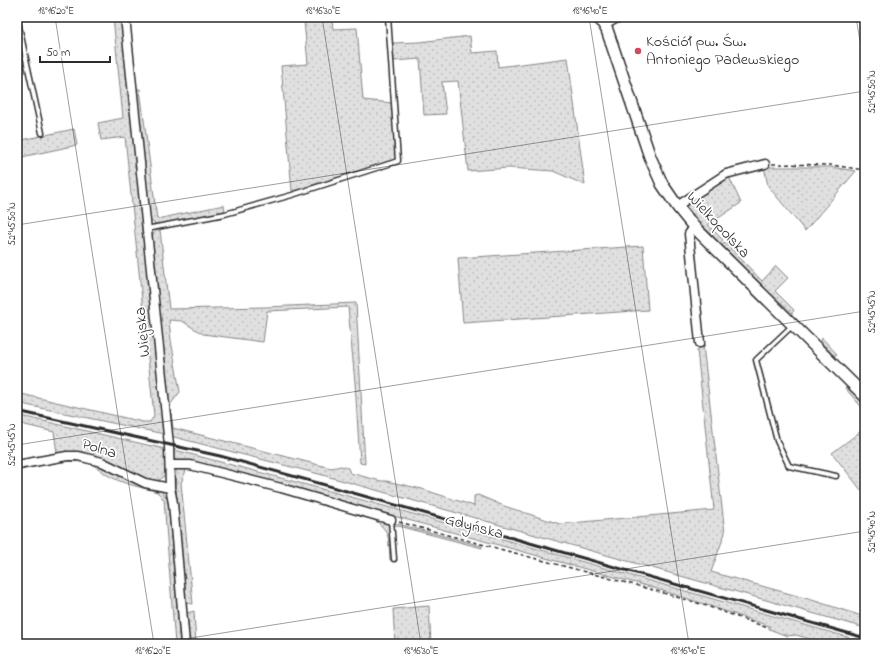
<svg xmlns="http://www.w3.org/2000/svg" width="882" height="661" viewBox="0 0 882 661" font-family="'Indie Flower',sans-serif">
  <style>
    .grass { fill: url(#grass-dots); stroke: #868686 }
    .lines { fill: none; stroke-linecap: round; stroke-linejoin: round }
    .lane-casing { stroke: #2b2b2b; stroke-width: 7 }
    .street-casing { stroke: #2b2b2b; stroke-width: 11 }
    .secondary-casing { stroke: #2b2b2b; stroke-width: 14 }
    .path { stroke: #2b2b2b; stroke-width: 1.5; stroke-dasharray: 4 3; stroke-linecap: butt }
    .lane { stroke: #fff; stroke-width: 4 }
    .street { stroke: #fff; stroke-width: 8 }
    .secondary { stroke: #fff; stroke-width: 11 }
    .rail { stroke: #2b2b2b; stroke-width: 3 }
    .ticks { fill: none; stroke: #2b2b2b; stroke-width: 1; stroke-opacity: 0.45 }
    .poi-dot { fill: #d1495b; stroke: #fff; stroke-width: 1.5 }
    .labels { text-anchor: middle; dominant-baseline: central; stroke-width: 3.5; stroke-linejoin: round; paint-order: stroke }
    .poi-label { font-size: 16px; fill: #2b2b2b; stroke: #fff; text-anchor: start }
    .street-label { font-size: 16px; fill: #2b2b2b; stroke: #fff }
    .neatline { fill: none; stroke: #2b2b2b; stroke-width: 1.5 }
    .ticks-label { font-size: 10px; text-anchor: middle; fill: #2b2b2b }
  </style>
  <defs>
    <pattern id="grass-dots" width="8" height="8" patternUnits="userSpaceOnUse"><rect width="8" height="8" fill="#e0e0e0"/><path d="M2 2h.1M6 6h.1" fill="none" stroke="#c0c0c0" stroke-width="1.8" stroke-linecap="round"/></pattern>
  </defs>
  <rect width="100%" height="100%" fill="#fff"/>
  <filter id="ink" filterUnits="userSpaceOnUse"><feTurbulence type="fractalNoise" baseFrequency=".025" numOctaves="2"/><feDisplacementMap in="SourceGraphic" scale="8" xChannelSelector="R" yChannelSelector="G"/><feConvolveMatrix kernelMatrix="1 2 1 2 8 2 1 2 1" color-interpolation-filters="sRGB"/></filter>
  <g filter="url(#ink)">
    <g class="grass">
      <polygon points="113,17 121,17 164,434 17,403 17,393 143,422 150,422 154,416 125,137 101,140 98,123 123,118"/>
      <polygon points="332,20 333,29 357,28 363,100 392,103 396,160 292,191 281,66 308,64 304,21"/>
      <polygon points="470,36 472,53 497,51 498,67 568,58 585,185 553,171 509,168 468,171 458,81 442,82 446,114 424,115 420,59 394,61 393,43 419,42"/>
      <polygon points="136,89 140,89 157,219 224,205 225,211 161,224 155,224 149,219"/>
      <polygon points="74,129 77,145 17,158 17,141"/>
      <polygon points="764,167 830,167 856,171 805,231 768,186"/>
      <polygon points="729,177 741,203 708,225 723,240 720,243 704,227 684,204"/>
      <polygon points="157,230 160,230 169,309 266,307 356,303 365,464 360,463 355,383 348,307 267,311 263,342 203,334 182,321 169,320 171,340 180,392 170,405 173,428 331,468 341,466 348,468 350,473 381,481 386,481 422,489 474,506 474,496 478,495 504,506 560,524 714,510 697,350 703,345 725,533 711,572 812,600 865,617 865,628 319,474 170,436 150,240 152,235"/>
      <polygon points="725,242 762,281 776,266 788,278 775,291 794,310 792,313 759,283 722,245"/>
      <polygon points="643,246 648,310 463,323 458,258"/>
      <polygon points="822,338 836,353 837,354 834,356 821,342"/>
      <polygon points="848,386 865,406 865,411 845,388"/>
      <path d="M17,415l148,34c1,9 5,26 -6,31 -12,6 -44,-17 -56,-22 -15,-5 -30,-6 -46,-5l-3,-21 -37,-9z"/>
      <polygon points="865,428 865,495 832,453"/>
      <path d="M171,449c233,60 463,128 694,193v2h-37l-32,-9 -9,1 -18,-7v-3l-65,-22 -50,-16 -340,-94 -137,-33 -5,-4z"/>
      <path d="M67,460c32,-1 61,17 90,29l5,3 6,8 12,144h-5l-11,-144 -3,-4 -4,-4c-15,-5 -31,-7 -44,-14 -10,-4 -16,-13 -26,-15 -23,-5 -48,3 -70,8v-2l20,-5z"/>
      <polygon points="179,468 187,468 181,483 193,604 186,603 175,475 176,471"/>
      <path d="M368,515l21,7 3,38h-2c-2,-27 1,-28 -22,-45z"/>
      <polygon points="394,523 482,546 482,548 394,525"/>
      <polygon points="429,606 431,644 395,644 393,609"/>
      <polygon points="194,611 196,644 189,644 187,613"/>
    </g>
    <g class="lines">
      <g class="lane-casing">
        <g id="lane">
          <polyline points="17,17 42,133"/>
          <polyline points="146,229 225,214 292,195 398,161 388,17"/>
          <polyline points="792,326 756,360 777,441 789,466 836,476"/>
          <polyline points="391,520 394,559"/>
        </g>
      </g>
      <g class="street-casing">
        <g id="street">
          <polyline points="125,17 169,445 170,488 173,503 185,644"/>
          <polyline points="605,25 617,18 623,17"/>
          <polyline points="677,206 726,174 765,164"/>
          <polyline points="694,227 689,234 700,343"/>
          <polyline points="17,465 67,456 78,456 102,462 145,483 170,488"/>
          <polyline points="170,465 190,465 281,488 391,520"/>
        </g>
      </g>
      <g class="secondary-casing">
        <polyline id="secondary" points="596,17 601,20 607,30 650,157 662,184 677,206 694,227 865,396"/>
      </g>
      <g class="path">
        <polyline points="772,164 831,165 865,170"/>
        <polyline points="399,522 653,590 704,605 768,628"/>
      </g>
      <use href="#lane" class="lane"/>
      <use href="#street" class="street"/>
      <use href="#secondary" class="secondary"/>
      <polyline class="rail" points="17,411 220,456 318,483 865,638"/>
    </g>
  </g>
  <path class="ticks" d="M55,17l99,627M322,17l99,627M589,17l100,627M856,17l9,54M17,225l848,-134M17,445l848,-134M153,644l712,-113"/>
  <circle class="poi-dot" cx="638" cy="51" r="4"/>
  <g class="labels">
    <g class="poi-label">
      <text x="646" y="42">Kościół pw. Św.<tspan x="646" dy="18">Antoniego Padewskiego</tspan></text>
    </g>
    <g class="street-label">
      <text transform="translate(718 225) rotate(47)">Wielkopolska</text>
      <text transform="translate(143 332) rotate(-96)">Wiejska</text>
      <text transform="translate(99 449) rotate(17)">Polna</text>
      <text transform="translate(474 527) rotate(15)">Gdyńska</text>
    </g>
  </g>
  <rect width="882" height="661" fill="none" stroke="#fff" stroke-width="44"/>
  <path d="M40 56v6h70v-6" fill="none" stroke="#2b2b2b" stroke-width="2"/>
  <text x="46" y="56" font-size="12" fill="#2b2b2b" stroke="#ffffff" stroke-width="3" paint-order="stroke">50 m</text>
  <rect x="22" y="22" width="838" height="617" class="neatline"/>
  <g class="ticks-label">
    <text x="56" y="14">18°16'20"E</text>
    <text x="323" y="14">18°16'30"E</text>
    <text x="590" y="14">18°16'40"E</text>
    <text transform="translate(871 92) rotate(-90)" y="4">52°45'50"N</text>
    <text transform="translate(11 224) rotate(-90)" y="4">52°45'50"N</text>
    <text transform="translate(871 312) rotate(-90)" y="4">52°45'45"N</text>
    <text transform="translate(11 445) rotate(-90)" y="4">52°45'45"N</text>
    <text transform="translate(871 532) rotate(-90)" y="4">52°45'40"N</text>
    <text x="153" y="654">18°16'20"E</text>
    <text x="421" y="654">18°16'30"E</text>
    <text x="688" y="654">18°16'40"E</text>
  </g>
</svg>
